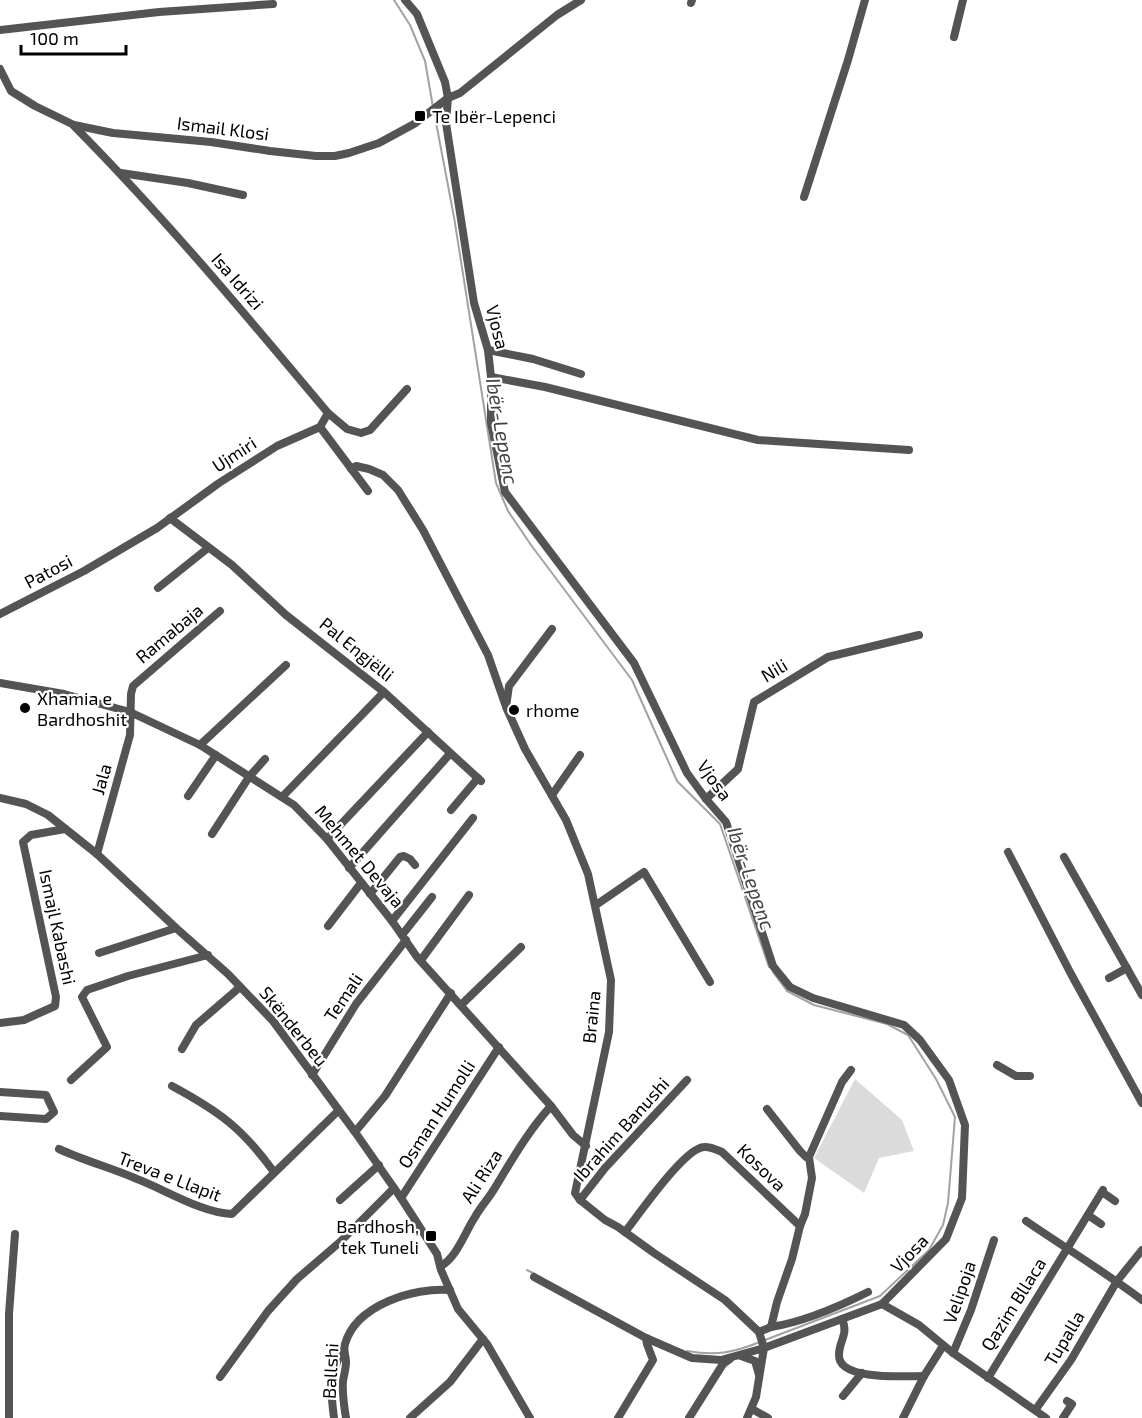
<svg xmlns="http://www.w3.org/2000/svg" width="1142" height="1418" viewBox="0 0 1142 1418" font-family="'Exo 2',sans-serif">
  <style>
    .green { fill: #dbdbdb }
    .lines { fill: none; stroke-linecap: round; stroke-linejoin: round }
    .stream { stroke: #a2a2a2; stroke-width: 2 }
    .minor { stroke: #545454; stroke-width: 8 }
    .poi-dot { fill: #000; stroke: #fff; stroke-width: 2 }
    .labels { text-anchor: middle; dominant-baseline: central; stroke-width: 4.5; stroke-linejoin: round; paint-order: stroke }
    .poi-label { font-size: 18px; fill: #000; stroke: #fff; text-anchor: start }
    .street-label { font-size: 18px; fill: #000; stroke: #fff }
    .water-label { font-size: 20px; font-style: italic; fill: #434343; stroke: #fff }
  </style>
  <rect width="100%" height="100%" fill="#fff"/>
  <polygon class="green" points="855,1079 902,1120 914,1151 879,1158 864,1193 814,1158"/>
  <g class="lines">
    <g class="stream">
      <polyline points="394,0 410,25 425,61 433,107"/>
      <polyline points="434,112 454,217 496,483 508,511 531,545 632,680 677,781 720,824 769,967"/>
      <polyline points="527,1270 535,1274"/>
      <polyline points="765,1340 880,1296 929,1250 943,1225 948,1203 955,1117 936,1079 908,1035 887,1024 814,1005 787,991 773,972"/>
      <path d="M687,1351c29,5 45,2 73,-9"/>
    </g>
    <g class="minor">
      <polyline points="405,0 417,14 445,82 448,98 446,123 474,303 488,350 491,377 491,423 505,492 634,663 687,773 706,799 726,822 773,966 790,987 813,998 904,1025 920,1040 949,1080 965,1125 962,1198 946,1239 882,1304 764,1348 721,1360 692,1358 646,1338 534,1277"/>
      <polyline points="691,3 692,0"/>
      <polyline points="0,30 159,12 273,4"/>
      <polyline points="954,37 963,0"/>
      <polyline points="0,69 11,91 35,106 74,125 113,133 211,142 270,151 316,156 335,156 349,153 379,143 414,124 448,98 460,93 557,15 581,0"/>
      <path d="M74,126c90,91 172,189 254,287l19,16 14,4 9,-3 37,-41"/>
      <polyline points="121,173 188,183 243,195"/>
      <polyline points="804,197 848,60 865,0"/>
      <polyline points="488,350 533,359 581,374"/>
      <polyline points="491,377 545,387 758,440 909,450"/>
      <polyline points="320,427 368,491"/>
      <polyline points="351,469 356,466 369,469 383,475 398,490 423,530 488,655 505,704"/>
      <polyline points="170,518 232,565 286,615 384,692 481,781"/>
      <polyline points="158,588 208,548"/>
      <polyline points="0,614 84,571 157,528 219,483 277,446 320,427 328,413"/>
      <polyline points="552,629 509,686 506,707 525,749 566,820 588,874 611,980 609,1032 575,1193 580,1200 605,1220 618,1227 654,1253 725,1300 759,1332 764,1348 761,1366 756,1397 747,1418"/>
      <polyline points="0,683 64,694 130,712 200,745 294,805 327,839 392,921 417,957 551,1106 573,1135 586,1146"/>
      <polyline points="200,745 286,665"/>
      <polyline points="552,795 580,755"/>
      <polyline points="188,796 216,755"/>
      <polyline points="282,797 384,692"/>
      <polyline points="0,798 26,804 48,815 97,854 176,928 228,974 273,1021 355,1132 401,1198 437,1254 441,1270 458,1309 487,1344 530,1418"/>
      <polyline points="706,799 738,769 754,702 828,657 919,635"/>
      <polyline points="451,810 478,778"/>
      <polyline points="212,834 249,777 265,759"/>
      <polyline points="327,839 428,732"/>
      <polyline points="1008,852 1071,974 1142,1103"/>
      <polyline points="97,854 130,735 131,694 133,686 220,611"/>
      <polyline points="1064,857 1142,995"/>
      <polyline points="349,868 448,756"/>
      <polyline points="370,894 400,857 404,856 410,859 415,865"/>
      <polyline points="596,905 644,872 710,982"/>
      <polyline points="392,921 473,818"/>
      <polyline points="328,926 361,883"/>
      <polyline points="402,935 432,897"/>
      <polyline points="99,953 176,928"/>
      <polyline points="421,960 469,895"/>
      <polyline points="1109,978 1127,968"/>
      <polyline points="461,1005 521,947"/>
      <polyline points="0,1023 24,1020 55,1006 56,997 23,842 31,835 65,829"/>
      <polyline points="182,1049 196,1025 240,987"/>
      <polyline points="997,1065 1016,1076 1030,1076"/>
      <polyline points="312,1075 356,1004 406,940"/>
      <polyline points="71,1080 107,1047 82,997 87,990 128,976 208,955"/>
      <path d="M172,1086c48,26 70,42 102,86"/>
      <polyline points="0,1092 46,1095 54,1112 46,1119 0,1116"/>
      <polyline points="767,1109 800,1151 806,1157 809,1157"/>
      <polyline points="355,1132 385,1096 451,993"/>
      <path d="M59,1149c26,12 53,19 78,30 29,11 65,34 95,35l106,-103"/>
      <polyline points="1102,1192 1115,1201"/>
      <polyline points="401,1198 499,1047"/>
      <polyline points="340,1200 379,1165"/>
      <polyline points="580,1200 605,1168 687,1080"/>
      <polyline points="1088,1215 1101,1224"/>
      <path d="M1026,1221c38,26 79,51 116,79"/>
      <path d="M625,1232c14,-18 55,-77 75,-84 7,-3 15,1 22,4l78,74"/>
      <path d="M441,1266c16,-9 24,-34 34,-49 6,-11 15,-20 21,-31 17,-28 33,-56 55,-80"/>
      <polyline points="882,1304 919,1325 953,1353 1046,1418"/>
      <path d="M842,1319c7,16 -3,21 -3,36 -1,26 67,21 85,21"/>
      <path d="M771,1327c33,-5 67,-20 97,-35"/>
      <polyline points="759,1332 771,1327 777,1302 792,1259 800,1226 805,1214 812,1178 809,1157 842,1082 851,1070"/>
      <polyline points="953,1353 971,1310 994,1240"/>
      <polyline points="741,1356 755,1361 759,1375"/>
      <polyline points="220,1377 268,1311 297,1279 340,1242 394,1188"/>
      <polyline points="988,1378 1103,1190"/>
      <polyline points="843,1396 862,1373"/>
      <polyline points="752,1409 768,1418"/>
      <polyline points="1036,1409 1071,1360 1117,1281 1142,1250"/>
      <polyline points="9,1418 9,1314 15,1234"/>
      <path d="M334,1418c-4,-31 -5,-43 10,-71"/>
      <path d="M346,1418c-2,-12 -4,-25 -3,-37 1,-6 3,-13 3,-19 0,-6 -3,-11 -1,-18 11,-39 69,-57 105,-54"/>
      <polyline points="410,1418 450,1382 483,1339"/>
      <polyline points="618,1418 653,1360 647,1344 646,1338"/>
      <polyline points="689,1418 723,1364 730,1359"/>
      <polyline points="903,1418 924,1376 943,1346"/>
      <polyline points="1063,1418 1072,1404 1067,1401"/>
    </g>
  </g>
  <g class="poi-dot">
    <rect x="414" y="110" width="12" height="12" rx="3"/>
    <circle cx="25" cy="708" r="6"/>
    <circle cx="514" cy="710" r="6"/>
    <rect x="425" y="1230" width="12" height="12" rx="3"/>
  </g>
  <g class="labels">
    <g class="poi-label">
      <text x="432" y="116">Te Ibër-Lepenci</text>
      <text x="37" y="698">Xhamia e<tspan x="37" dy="21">Bardhoshit</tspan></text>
      <text x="526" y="710">rhome</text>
      <text x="419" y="1226" text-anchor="end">Bardhosh,<tspan x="419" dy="21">tek Tuneli</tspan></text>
    </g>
    <g class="street-label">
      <text transform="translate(223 128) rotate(7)">Ismail Klosi</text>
      <text transform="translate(238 281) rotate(49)">Isa Idrizi</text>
      <text transform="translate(498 327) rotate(76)">Vjosa</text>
      <text transform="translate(234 454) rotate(-33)">Ujmiri</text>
      <text transform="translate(48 571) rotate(-28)">Patosi</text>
      <text transform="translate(169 633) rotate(-40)">Ramabaja</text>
      <text transform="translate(357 649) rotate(39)">Pal Engjëlli</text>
      <text transform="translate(774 670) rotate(-31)">Nili</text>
      <text transform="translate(101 779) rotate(-74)">Jala</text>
      <text transform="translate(715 780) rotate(54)">Vjosa</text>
      <text transform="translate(360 856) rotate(50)">Mehmet Devaja</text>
      <text transform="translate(58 927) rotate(78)">Ismajl Kabashi</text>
      <text transform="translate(343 997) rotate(-56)">Temali</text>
      <text transform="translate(591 1017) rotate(-84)">Braina</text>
      <text transform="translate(294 1026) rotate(51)">Skënderbeu</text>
      <text transform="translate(436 1114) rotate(-57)">Osman Humolli</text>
      <text transform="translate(621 1129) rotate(-48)">Ibrahim Banushi</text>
      <text transform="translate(762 1167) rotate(44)">Kosova</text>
      <text transform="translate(170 1176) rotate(21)">Treva e Llapit</text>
      <text transform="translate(481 1176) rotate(-57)">Ali Riza</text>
      <text transform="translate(909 1253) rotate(-46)">Vjosa</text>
      <text transform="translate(959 1292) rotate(-71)">Velipoja</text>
      <text transform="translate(1013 1304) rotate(-58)">Qazim Bllaca</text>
      <text transform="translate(1064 1338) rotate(-59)">Tupalla</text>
      <text transform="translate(330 1371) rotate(-87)">Ballshi</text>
    </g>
    <g class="water-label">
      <text transform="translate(503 431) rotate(80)">Ibër-Lepenc</text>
      <text transform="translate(752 878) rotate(71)">Ibër-Lepenc</text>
    </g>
  </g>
  <path d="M21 45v9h105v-9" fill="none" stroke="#000000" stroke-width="3"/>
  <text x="30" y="45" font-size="18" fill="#000000" stroke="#ffffff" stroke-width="4.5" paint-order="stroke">100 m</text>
</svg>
